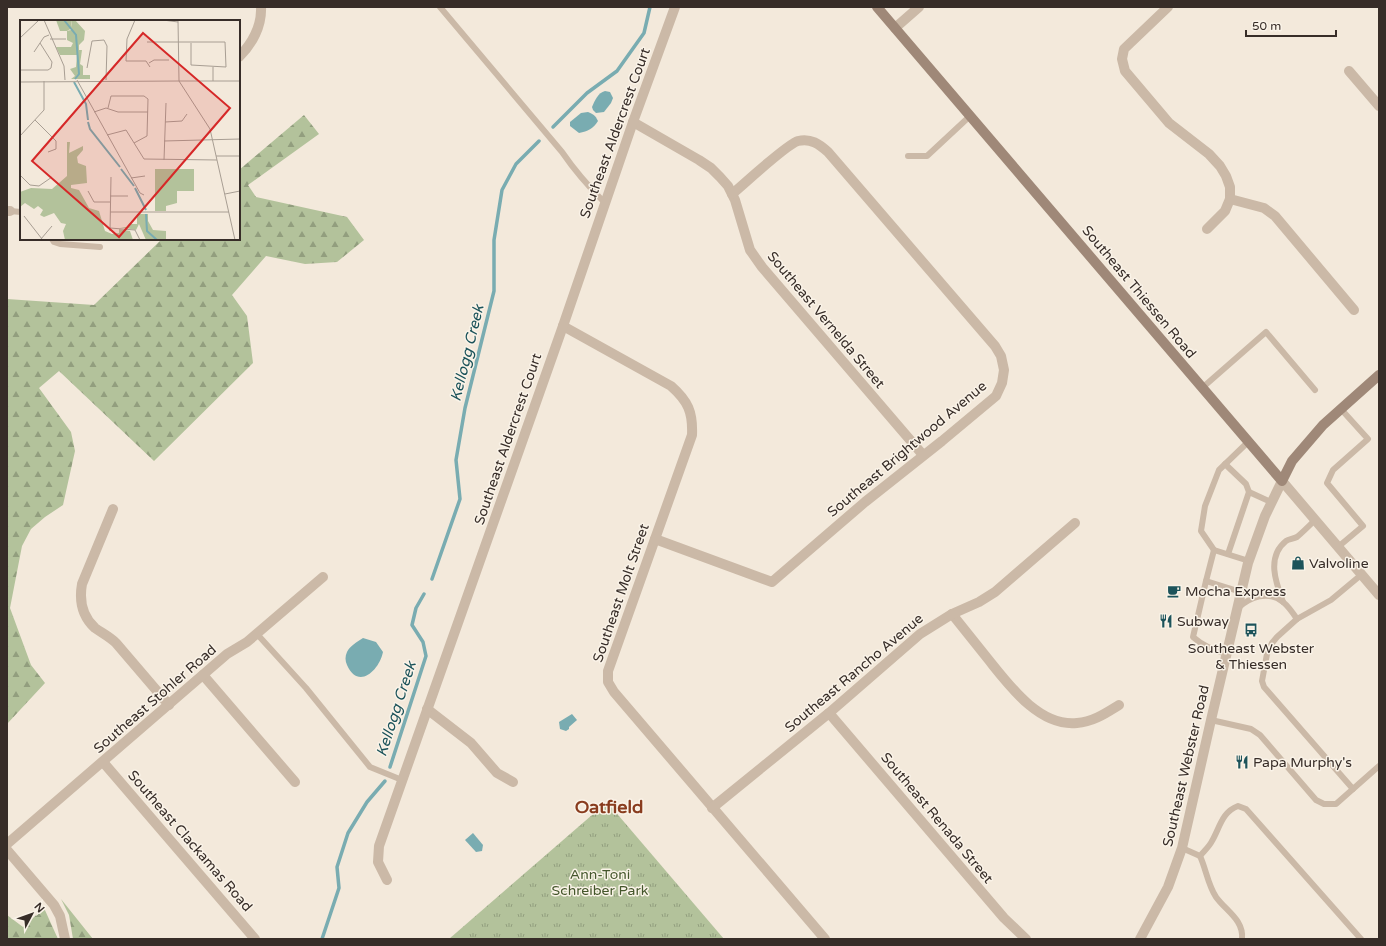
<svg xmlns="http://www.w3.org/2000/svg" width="1386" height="946" viewBox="0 0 1386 946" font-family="'Varela Round',sans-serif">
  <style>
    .forest { fill: url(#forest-firs) }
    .park { fill: url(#park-tufts) }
    .water { fill: #79acb1 }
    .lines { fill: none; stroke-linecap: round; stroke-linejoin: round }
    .stream { stroke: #79acb1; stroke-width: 3.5 }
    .service { stroke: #cbb9a7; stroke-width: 6 }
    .minor { stroke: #cbb9a7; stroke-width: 10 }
    .tertiary { stroke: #cbb9a7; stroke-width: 10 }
    .secondary { stroke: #9f8878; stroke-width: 10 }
    .labels { text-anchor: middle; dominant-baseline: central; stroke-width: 3; stroke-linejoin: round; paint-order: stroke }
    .street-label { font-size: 14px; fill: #372d28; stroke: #faf3e8 }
    .poi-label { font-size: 14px; fill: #372d28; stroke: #faf3e8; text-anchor: start }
    .park-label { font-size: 14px; fill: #44562b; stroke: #faf3e8 }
    .water-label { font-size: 15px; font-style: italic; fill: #1c535a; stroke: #faf3e8 }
    .district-label { font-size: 18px; font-weight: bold; fill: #893c1e; stroke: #faf3e8 }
    .inset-river { fill: none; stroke: #79acb1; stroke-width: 2 }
    .inset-road { fill: none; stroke: #a89e93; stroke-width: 1 }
    .view { fill: #d62828; fill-opacity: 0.15; stroke: #d62828; stroke-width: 2 }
    .inset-edge { fill: none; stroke: #372d28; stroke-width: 2 }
  </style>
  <defs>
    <pattern id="forest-firs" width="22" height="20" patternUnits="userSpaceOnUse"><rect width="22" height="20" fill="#b3c29b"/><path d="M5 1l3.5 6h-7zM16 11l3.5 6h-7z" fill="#929e7e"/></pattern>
    <pattern id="park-tufts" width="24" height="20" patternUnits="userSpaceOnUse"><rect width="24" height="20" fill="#b3c29b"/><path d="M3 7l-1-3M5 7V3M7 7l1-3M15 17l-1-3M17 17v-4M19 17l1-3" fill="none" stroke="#929e7e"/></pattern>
  </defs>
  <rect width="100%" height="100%" fill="#f3e9db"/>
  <g class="forest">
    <polygon points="304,115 319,134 248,185 256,197 347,217 364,240 337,262 305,264 266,256 232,295 247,316 253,363 154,461 59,371 39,388 71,432 75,451 63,505 45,517 31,529 22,546 10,608 31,665 45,683 7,724 7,299 94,305 162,239 239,239 239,170"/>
    <polygon points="61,899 93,939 73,939 69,915"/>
    <polygon points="44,908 58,939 7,939 7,915 23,927"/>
  </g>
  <polygon class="park" points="607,802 724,939 449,939"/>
  <g class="water">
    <path d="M605,91l5,1 3,6 -2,5 -7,9 -8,1 -3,-3 -1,-3c3,-7 6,-14 13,-16z"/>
    <path d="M588,112c5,2 7,3 10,9 -5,8 -10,10 -19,12l-9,-7v-4l11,-9z"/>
    <path d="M363,638l13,4 7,10c-4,19 -25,38 -36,13 -2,-4 -2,-9 0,-13 3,-6 10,-10 16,-14z"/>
    <polygon points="572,714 577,720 569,727 569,729 566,731 560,729 559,722"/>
    <polygon points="473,833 483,845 482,851 476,852 465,840"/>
  </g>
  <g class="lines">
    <g class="stream">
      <polyline points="553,127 587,93 617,71 644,33 650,7"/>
      <polyline points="432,579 460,499 456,460 465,408 494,291 494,240 502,190 516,164 539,141"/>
      <polyline points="390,767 426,656 423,642 412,625 416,608 424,594"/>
      <polyline points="322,939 339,888 337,867 348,833 367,802 385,781"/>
    </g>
    <g class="service">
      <path d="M440,7l122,145c13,19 27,35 43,51"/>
      <polyline points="908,156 927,156 970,116"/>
      <polyline points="10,211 21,212"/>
      <polyline points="52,239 54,242 60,244 100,247"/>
      <polyline points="1202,388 1266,332 1315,390"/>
      <polyline points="1248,442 1219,470 1205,506 1201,531 1214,550 1249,561"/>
      <polyline points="1225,464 1246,484 1249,492 1228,554"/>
      <polyline points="1249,492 1271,502"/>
      <polyline points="1338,547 1363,526 1327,483 1333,470 1368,439 1340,408"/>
      <polyline points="1206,581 1214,550"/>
      <path d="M1283,602c-7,-19 -17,-45 3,-61 3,-2 7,-2 11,-4 6,-5 12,-11 18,-17"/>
      <path d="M1238,608c12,-11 30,-18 45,-6 5,4 10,11 14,17"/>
      <polyline points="257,634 306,688 370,767 402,780"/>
      <path d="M1226,654c-13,-4 -23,-8 -33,-17l13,-56 35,11"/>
      <polyline points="1211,720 1251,729 1260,735 1316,800 1324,804 1336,804 1379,766"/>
      <polyline points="1353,789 1264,687 1262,681 1267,654 1272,643 1277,637 1297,619 1331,600 1361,575"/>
      <path d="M1182,848l18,8c4,-5 9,-9 12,-15 8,-14 10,-29 26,-35l8,3 115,130"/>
      <path d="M1200,856c6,13 8,29 16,41 10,14 28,23 26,42"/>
    </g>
    <g class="minor">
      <polyline points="1168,7 1124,49 1122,59 1125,71 1169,123 1209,154 1220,166 1226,176 1230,187 1230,199 1225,211 1207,229"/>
      <polyline points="895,28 919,7"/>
      <path d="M239,57c13,-13 23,-31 22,-50"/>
      <polyline points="1349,71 1379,106"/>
      <polyline points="633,122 699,160 711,168 720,177 728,186 735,200 750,250 762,267 923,455"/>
      <polyline points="1230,199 1264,208 1275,216 1354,310"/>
      <polyline points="7,211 10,211"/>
      <path d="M563,326l108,60c17,15 22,26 21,49l-84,236v11l6,10 211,247"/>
      <path d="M113,509l-31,75c-3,17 0,32 13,44 7,5 15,9 21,15l53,62"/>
      <path d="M655,539l117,43 93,-80 77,-61 54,-45 6,-13 2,-13 -3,-14 -6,-10 -167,-194c-9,-8 -17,-14 -30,-11 -11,3 -54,43 -66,53"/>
      <path d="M952,614c12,15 24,30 36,45 21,26 51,68 89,64 16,-1 29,-10 42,-18"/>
      <polyline points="203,675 295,782"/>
      <polyline points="427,709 471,743 497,773 513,782"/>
      <polyline points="829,713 1004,918 1026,939"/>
      <polyline points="103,762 255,939"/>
      <polyline points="712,808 829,713 920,634 952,614 979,602 995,592 1075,523"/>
      <polyline points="7,844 227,654 247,642 323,577"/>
      <polyline points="7,850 54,905 60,916 65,939"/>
      <polyline points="387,880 378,862 379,846 563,326 633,122 675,7"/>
    </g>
    <polyline class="tertiary" points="1140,939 1168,887 1182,848 1211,720 1248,563 1265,516 1282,481 1379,595"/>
    <polyline class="secondary" points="877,7 1282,481 1292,461 1323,425 1379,375"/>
  </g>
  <defs>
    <g id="shop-bare" transform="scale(1.08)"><path d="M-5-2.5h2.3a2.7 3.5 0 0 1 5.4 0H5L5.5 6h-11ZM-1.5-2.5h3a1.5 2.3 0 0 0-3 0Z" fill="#1c535a" stroke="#faf3e8" stroke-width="2.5" paint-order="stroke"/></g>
    <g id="cafe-bare" transform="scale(1.08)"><path d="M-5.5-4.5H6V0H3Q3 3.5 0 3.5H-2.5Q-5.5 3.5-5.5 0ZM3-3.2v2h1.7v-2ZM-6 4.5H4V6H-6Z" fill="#1c535a" stroke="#faf3e8" stroke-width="2.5" paint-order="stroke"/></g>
    <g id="restaurant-bare" transform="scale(1.08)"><path d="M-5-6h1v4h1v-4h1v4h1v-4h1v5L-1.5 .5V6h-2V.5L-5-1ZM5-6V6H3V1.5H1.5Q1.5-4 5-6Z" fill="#1c535a" stroke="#faf3e8" stroke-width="2.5" paint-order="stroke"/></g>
    <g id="bus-bare" transform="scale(1.08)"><path d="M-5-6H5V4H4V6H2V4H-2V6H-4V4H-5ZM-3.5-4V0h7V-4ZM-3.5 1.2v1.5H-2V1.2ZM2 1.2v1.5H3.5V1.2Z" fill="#1c535a" stroke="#faf3e8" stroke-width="2.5" paint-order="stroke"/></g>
  </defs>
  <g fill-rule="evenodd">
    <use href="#shop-bare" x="1298" y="563"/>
    <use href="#cafe-bare" x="1174" y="591"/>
    <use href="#restaurant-bare" x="1166" y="621"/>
    <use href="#bus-bare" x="1251" y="630"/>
    <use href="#restaurant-bare" x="1242" y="762"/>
  </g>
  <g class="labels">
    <g class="street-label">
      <text transform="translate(615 133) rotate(-70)">Southeast Aldercrest Court</text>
      <text transform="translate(1139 292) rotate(50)">Southeast Thiessen Road</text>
      <text transform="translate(826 320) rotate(50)">Southeast Vernelda Street</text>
      <text transform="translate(508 439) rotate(-71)">Southeast Aldercrest Court</text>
      <text transform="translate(907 449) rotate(-40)">Southeast Brightwood Avenue</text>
      <text transform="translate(621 593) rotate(-71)">Southeast Molt Street</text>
      <text transform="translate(854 673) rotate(-40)">Southeast Rancho Avenue</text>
      <text transform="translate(155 699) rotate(-41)">Southeast Stohler Road</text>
      <text transform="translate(1186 766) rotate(-77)">Southeast Webster Road</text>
      <text transform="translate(937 818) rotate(50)">Southeast Renada Street</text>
      <text transform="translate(190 841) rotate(49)">Southeast Clackamas Road</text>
    </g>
    <g class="poi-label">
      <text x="1309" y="563">Valvoline</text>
      <text x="1185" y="591">Mocha Express</text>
      <text x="1177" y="621">Subway</text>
      <text x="1251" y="648" text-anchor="middle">Southeast Webster<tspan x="1251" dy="16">&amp; Thiessen</tspan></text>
      <text x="1253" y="762">Papa Murphy's</text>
    </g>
    <g class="park-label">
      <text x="600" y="874">Ann-Toni<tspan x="600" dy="16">Schreiber Park</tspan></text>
    </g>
    <g class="water-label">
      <text transform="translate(467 353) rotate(-76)">Kellogg Creek</text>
      <text transform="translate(396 709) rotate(-72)">Kellogg Creek</text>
    </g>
    <g class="district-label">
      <text x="609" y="807">Oatfield</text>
    </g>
  </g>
  <g transform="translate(20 20)">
    <rect width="220" height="220" fill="#f3e9db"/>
    <path d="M51,0h4l10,11 -1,9 -5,5v5h3l-2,14 3,2v9h7v4h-19l4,-3 -5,-7 6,-2 1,-12h-17l-4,-8h15l2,-4 -6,-3v-9l4,-1 1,-5zM47,122h3l-1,11 14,-7v4l-6,7 1,6 8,3 1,17 -16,2v3l8,2 10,18 10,3 6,20 7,3 7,-1v-4l11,2 3,9h-68l-2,-9 3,-7 -5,-1 -7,-10 -10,4 -4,-2 3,-5 -5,-4 -4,3 -9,-6 -5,4v-15l11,-4 21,1 15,-13zM117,194h11v7l5,9 13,1v9h-20l-7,-16 -3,6 -16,-3h9v-3h8z" fill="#b3c29b"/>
    <path d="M36,0h15l1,8 -5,3h-7z" fill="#b3c29b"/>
    <path d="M135,149h39v22h-17v12l-11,3v5h-11z" fill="#b3c29b"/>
    <path class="inset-river" d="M44,0l12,15 3,39 -4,5M54,62l12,22 2,16M68,102l2,7 30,38M101,149l13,17M115,168l11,22M126,194l1,17 10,9"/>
    <path class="inset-road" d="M24,0l20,46 1,14M115,0l-8,19 -1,22h20l4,6M143,0l15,2M0,18l19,-18M30,19h16M127,22h78l1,25 -35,-2v-22M14,32l10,-15 5,-2M129,43l5,-3h15M193,47v14M67,48l5,-27 12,-1 3,6 -1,34M0,50h28l3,-2 1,-6 -12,-19M57,60l63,113 4,2M0,62l159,-1 -1,-61M88,88l3,-12h33l4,3 -1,37 -13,7M74,92l12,-4 12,4h30M15,100l21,21v8l-8,3M145,102l17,-1 5,-7M87,115l19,-5 18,29 73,1M0,116l24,-26v-29M144,121l76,-2M196,136h24M144,140l2,-57M0,155l10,10 9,1 13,-9M111,158l14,-2M68,171l6,11h16M205,174l15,-3M90,176h18M90,192h119M4,196l18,23M90,208l25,2 5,10M90,211l1,-54M21,219l11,-13M215,220l-25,-111 -31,-48h61"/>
    <path class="view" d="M123,13l87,75 -111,129 -87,-76z"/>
    <rect width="220" height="220" class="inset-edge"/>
  </g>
  <rect width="1386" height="946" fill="none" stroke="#372d28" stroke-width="16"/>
  <g transform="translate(32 914) rotate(49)" stroke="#faf3e8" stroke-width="3" paint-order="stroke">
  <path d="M0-3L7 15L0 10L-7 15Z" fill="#372d28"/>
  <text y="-6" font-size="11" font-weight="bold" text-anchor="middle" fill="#372d28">N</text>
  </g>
  <path d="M1246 30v6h90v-6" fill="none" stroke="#372d28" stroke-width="2"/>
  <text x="1252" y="30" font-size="12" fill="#372d28" stroke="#faf3e8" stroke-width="3" paint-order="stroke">50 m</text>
</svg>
